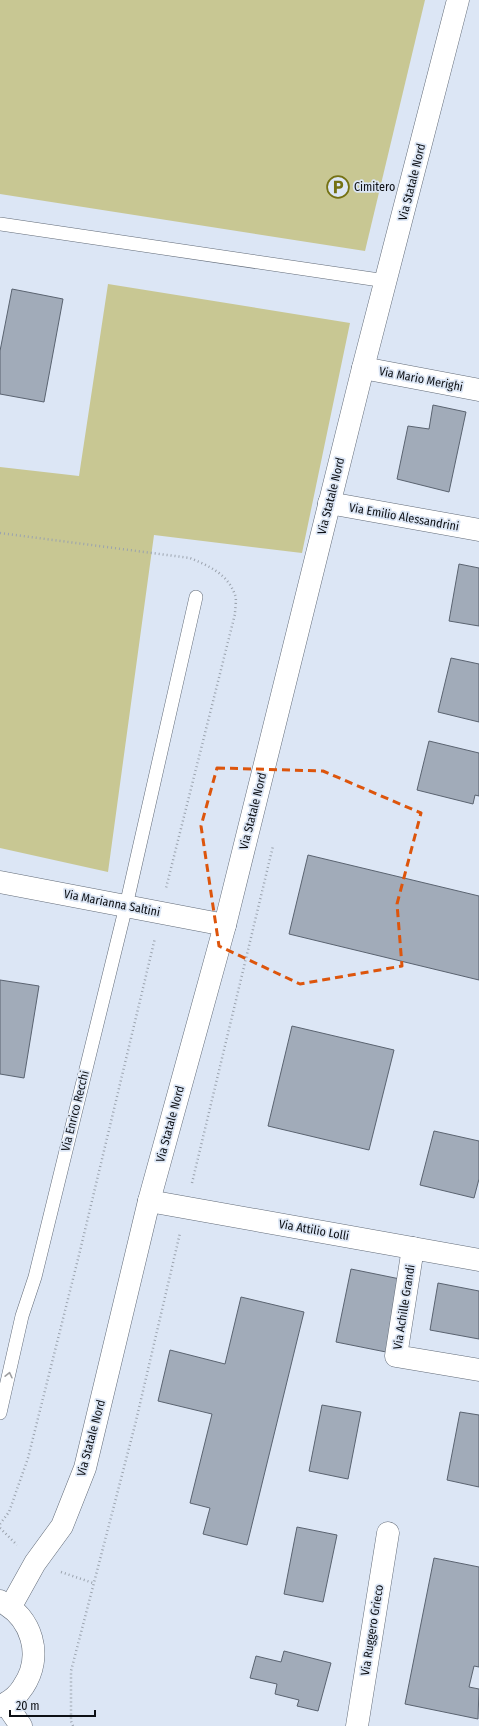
<svg xmlns="http://www.w3.org/2000/svg" width="479" height="1726" viewBox="0 0 479 1726" font-family="'Fira Sans Condensed',sans-serif">
  <style>
    .green { fill: #c8c793 }
    .building { fill: #a1abb9; stroke: #5a6370 }
    .lines { fill: none; stroke-linecap: round; stroke-linejoin: round }
    .service-casing { stroke: #626b78; stroke-width: 14 }
    .minor-casing { stroke: #626b78; stroke-width: 23 }
    .secondary-casing { stroke: #626b78; stroke-width: 23 }
    .primary-casing { stroke: #626b78; stroke-width: 23 }
    .path { stroke: #9ba3ae; stroke-width: 2.5; stroke-dasharray: 1 3; stroke-linecap: butt }
    .service { stroke: #fff; stroke-width: 13 }
    .minor { stroke: #fff; stroke-width: 22 }
    .secondary { stroke: #fff; stroke-width: 22 }
    .primary { stroke: #fff; stroke-width: 22 }
    .oneway { stroke: #9e9fa1 }
    .marked { fill: none; stroke: #dd550c; stroke-width: 3; stroke-dasharray: 8 5; stroke-linejoin: round }
    .labels { text-anchor: middle; dominant-baseline: central; stroke-width: 3.5; stroke-linejoin: round; paint-order: stroke }
    .street-label { font-size: 12px; fill: #0d1015; stroke: #dce6f5 }
    .poi-label { font-size: 12px; fill: #0d1015; stroke: #dce6f5; text-anchor: start }
  </style>
  <rect width="100%" height="100%" fill="#dce6f5"/>
  <g class="green">
    <polygon points="0,0 425,0 365,251 0,194"/>
    <polygon points="108,284 350,323 302,553 154,535 108,872 0,848 0,467 79,476"/>
  </g>
  <g class="building">
    <polygon points="12,289 63,299 44,402 0,394 0,351"/>
    <polygon points="433,405 466,412 449,492 397,479 408,426 429,429"/>
    <polygon points="459,564 479,568 479,626 449,621"/>
    <polygon points="451,658 479,664 479,722 438,712"/>
    <polygon points="429,741 479,753 479,796 475,795 473,804 417,790"/>
    <polygon points="308,855 479,896 479,980 289,934"/>
    <polygon points="0,980 39,986 24,1078 0,1074"/>
    <polygon points="292,1026 394,1050 369,1150 268,1126"/>
    <polygon points="434,1131 479,1141 479,1179 474,1198 420,1185"/>
    <polygon points="351,1269 400,1279 386,1352 336,1342"/>
    <polygon points="438,1283 479,1291 479,1339 430,1330"/>
    <polygon points="241,1297 304,1312 247,1545 203,1534 210,1508 190,1503 212,1414 158,1401 170,1350 225,1364"/>
    <polygon points="322,1405 361,1412 348,1479 309,1471"/>
    <polygon points="460,1412 479,1415 479,1487 447,1480"/>
    <polygon points="297,1527 337,1535 323,1602 284,1594"/>
    <polygon points="434,1558 479,1567 479,1667 474,1666 469,1687 479,1689 478,1719 405,1704"/>
    <polygon points="284,1651 331,1663 318,1711 297,1706 299,1700 275,1694 277,1684 250,1678 256,1656 281,1662"/>
  </g>
  <g class="lines">
    <g class="service-casing">
      <g id="service">
        <polyline points="0,224 386,281"/>
        <polyline points="0,1413 22,1316 35,1277 126,906 196,597"/>
      </g>
    </g>
    <g class="minor-casing">
      <g id="minor">
        <polyline points="363,368 479,390"/>
        <polyline points="329,503 479,530"/>
        <polyline points="0,882 225,925"/>
        <polyline points="149,1201 479,1260"/>
        <polyline points="413,1248 396,1356 479,1370"/>
        <polyline points="357,1726 388,1533"/>
      </g>
    </g>
    <g class="secondary-casing">
      <polyline id="secondary" points="6,1704 21,1726"/>
    </g>
    <g class="primary-casing">
      <g id="primary">
        <path d="M0,1601c32,16 44,55 23,86 -5,8 -13,15 -23,19"/>
        <polyline points="11,1606 35,1563 62,1526 85,1468 149,1201 225,925 363,368 458,0"/>
      </g>
    </g>
    <g class="path">
      <path d="M0,533l190,25c19,8 38,16 45,37 2,5 0,13 0,19l-69,274"/>
      <polyline points="192,1183 273,846"/>
      <polyline points="0,1524 9,1512 28,1458 79,1255 155,938"/>
      <polyline points="0,1528 17,1545"/>
      <polyline points="61,1572 93,1583"/>
      <polyline points="73,1726 71,1721 71,1671 135,1425 180,1233"/>
    </g>
    <use href="#service" class="service"/>
    <use href="#minor" class="minor"/>
    <use href="#secondary" class="secondary"/>
    <use href="#primary" class="primary"/>
  </g>
  <defs><path id="oneway-chevron" d="M-2-3.5L2.5 0L-2 3.5" fill="none" stroke-width="1.6" stroke-linecap="round" stroke-linejoin="round"/></defs>
  <use class="oneway" href="#oneway-chevron" transform="translate(9 1375) rotate(-77)"/>
  <path class="marked" d="M217,768l106,3 98,42 -24,91 5,62 -102,18 -81,-38 -18,-120z"/>
  <defs>
    <g id="parking-ring" transform="scale(1.15)"><circle r="9.5" fill="#dce6f5" stroke="#747113" stroke-width="1.5"/><path d="M-3.5-5.5H1a3.5 3.5 0 0 1 0 7H-1V5.5H-3.5ZM-1-3.4V-.6H.8a1.4 1.4 0 0 0 0-2.8Z" fill="#747113"/></g>
  </defs>
  <g fill-rule="evenodd">
    <use href="#parking-ring" x="338" y="187"/>
  </g>
  <g class="labels">
    <g class="street-label">
      <text transform="translate(412 182) rotate(-76)">Via Statale Nord</text>
      <text transform="translate(421 379) rotate(11)">Via Mario Merighi</text>
      <text transform="translate(331 496) rotate(-76)">Via Statale Nord</text>
      <text transform="translate(404 517) rotate(10)">Via Emilio Alessandrini</text>
      <text transform="translate(253 811) rotate(-76)">Via Statale Nord</text>
      <text transform="translate(112 903) rotate(11)">Via Marianna Saltini</text>
      <text transform="translate(75 1111) rotate(-76)">Via Enrico Recchi</text>
      <text transform="translate(170 1124) rotate(-75)">Via Statale Nord</text>
      <text transform="translate(314 1230) rotate(10)">Via Attilio Lolli</text>
      <text transform="translate(404 1307) rotate(-81)">Via Achille Grandi</text>
      <text transform="translate(91 1438) rotate(-75)">Via Statale Nord</text>
      <text transform="translate(372 1630) rotate(-81)">Via Ruggero Grieco</text>
    </g>
    <g class="poi-label">
      <text x="354" y="187">Cimitero</text>
    </g>
  </g>
  <path d="M10 1710v6h85v-6" fill="none" stroke="#0d1015" stroke-width="2"/>
  <text x="16" y="1710" font-size="12" fill="#0d1015" stroke="#dce6f5" stroke-width="3" paint-order="stroke">20 m</text>
</svg>
